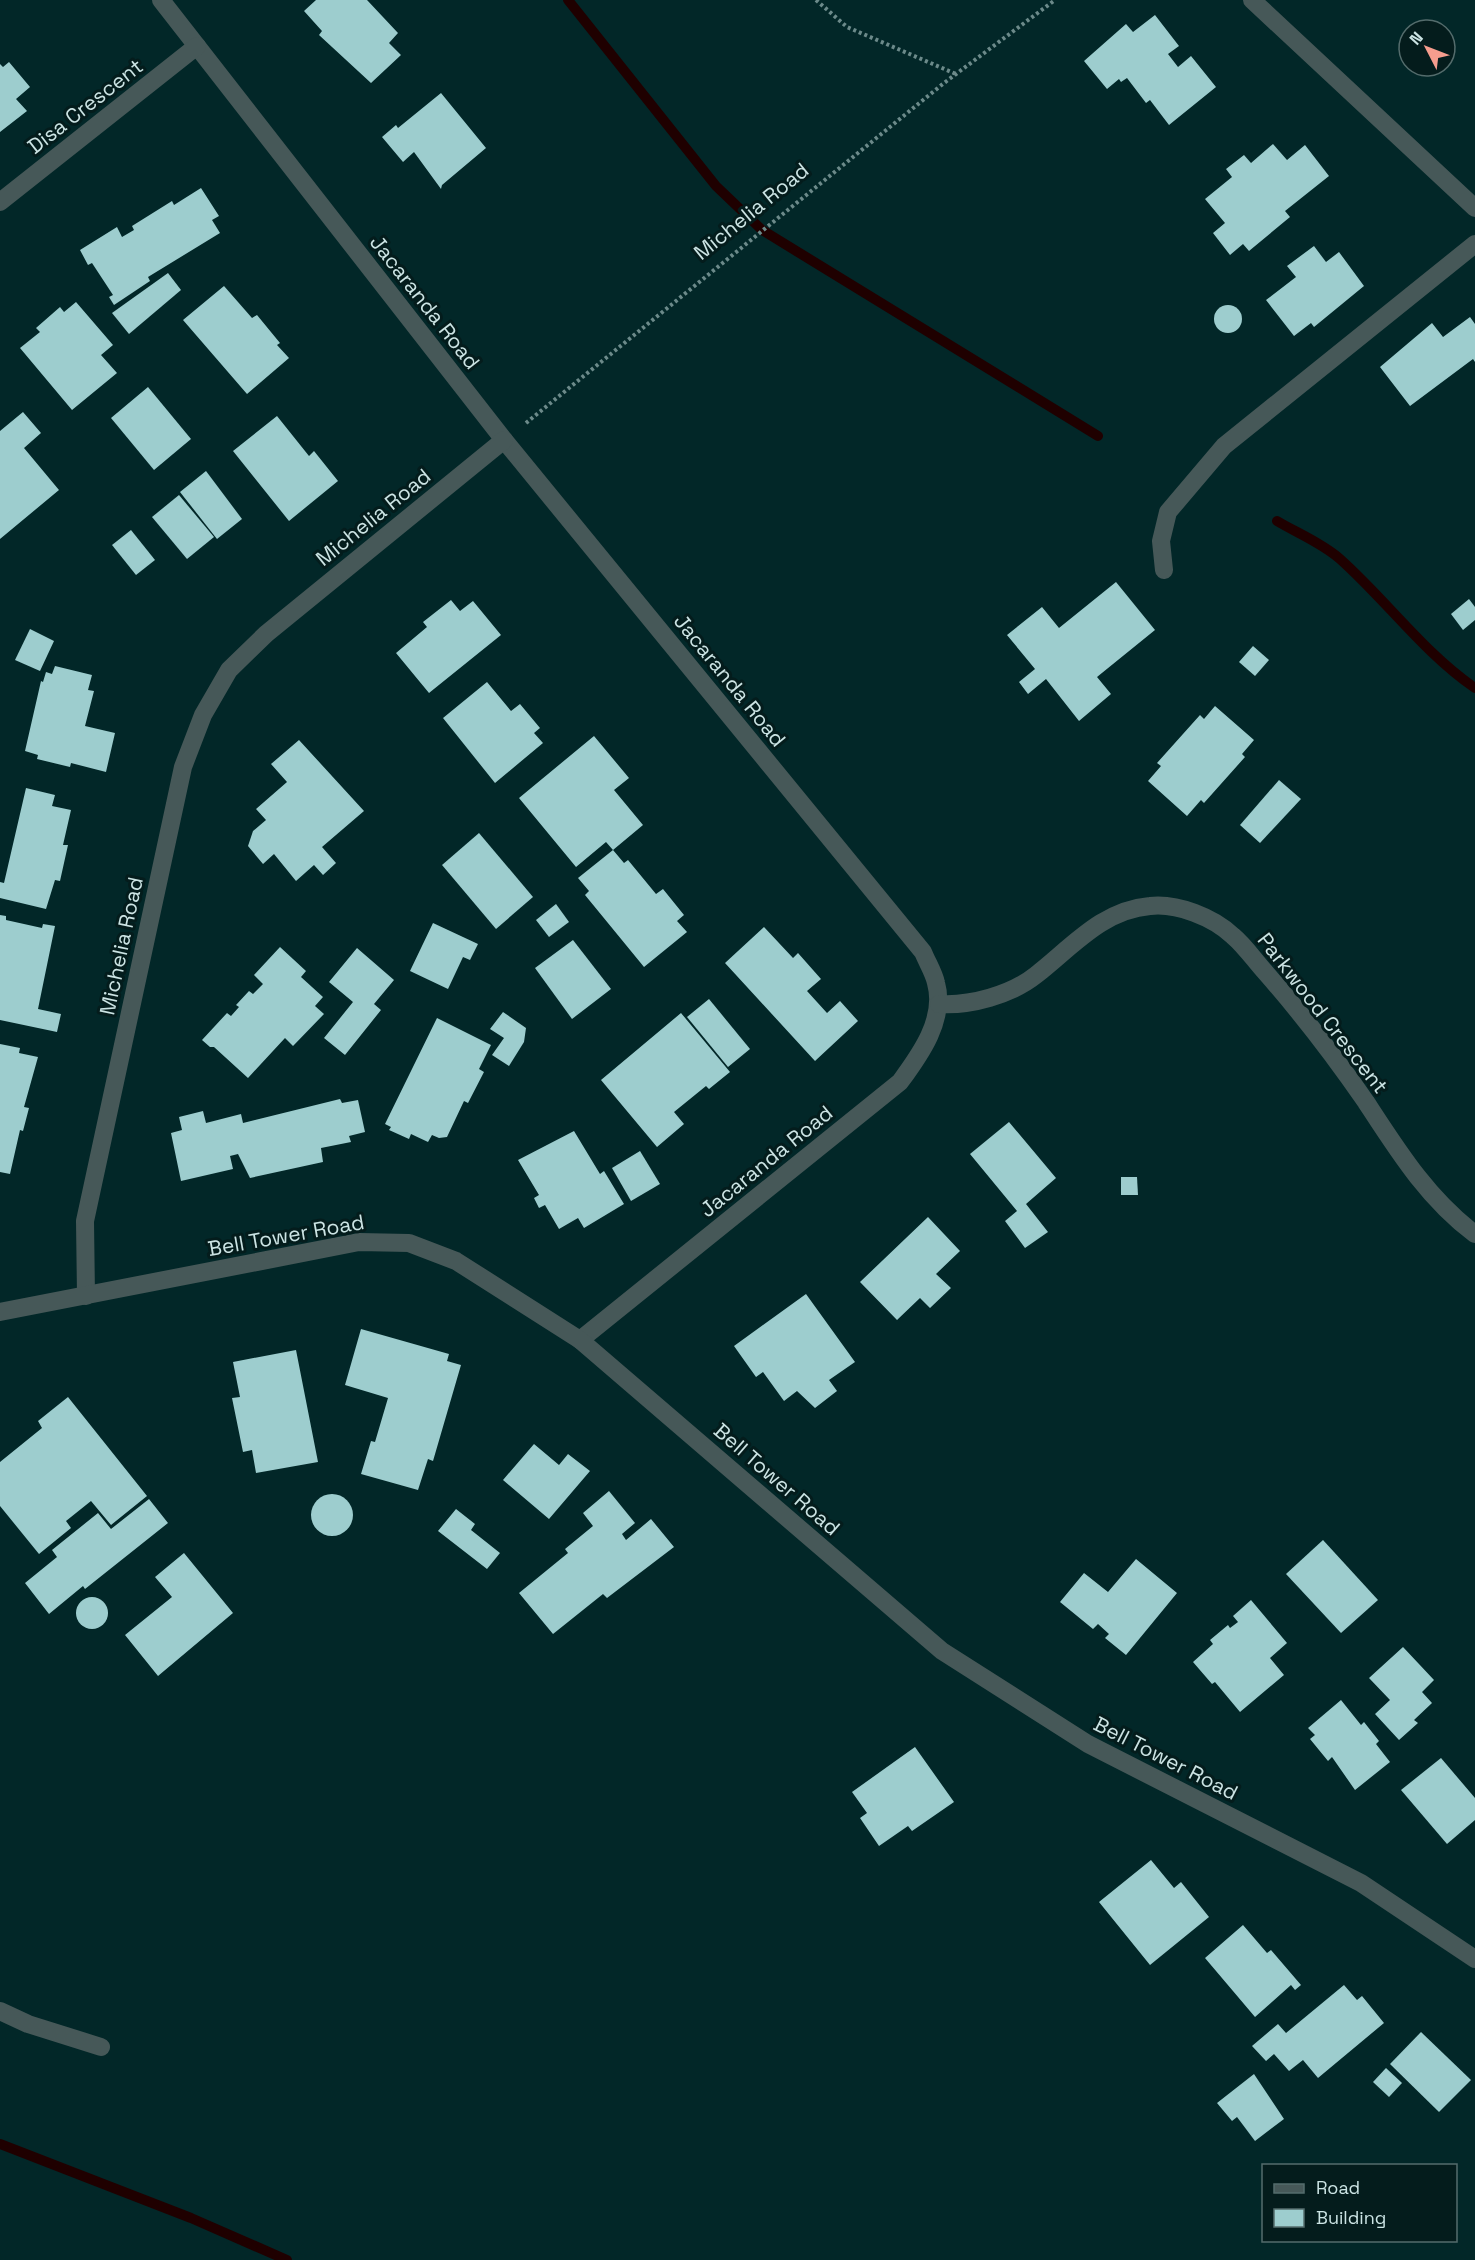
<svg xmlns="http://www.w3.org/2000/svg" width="1475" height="2260" viewBox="0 0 1475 2260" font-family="'Space Grotesk',sans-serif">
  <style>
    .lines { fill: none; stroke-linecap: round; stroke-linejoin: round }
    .stream { stroke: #1f0000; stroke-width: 10 }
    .building { fill: #9dcdce }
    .path { stroke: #6c8a8a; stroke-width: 4; stroke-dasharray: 3 3; stroke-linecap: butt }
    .minor { stroke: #465858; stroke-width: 18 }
    .labels { text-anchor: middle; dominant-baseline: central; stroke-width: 6; stroke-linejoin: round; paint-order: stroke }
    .street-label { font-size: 21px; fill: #cce4e4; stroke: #041c1c }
  </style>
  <rect width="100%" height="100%" fill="#022728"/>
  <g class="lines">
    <g class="stream">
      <polyline points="568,0 716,186 762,230 1098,436"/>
      <path d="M1277,521c20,12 45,22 63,38 46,41 84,94 135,129"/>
      <polyline points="0,2144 191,2218 287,2260"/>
    </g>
  </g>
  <g class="building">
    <polygon points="316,0 367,0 398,33 389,43 401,55 371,83 319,35 322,31 304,11"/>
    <polygon points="1155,15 1179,46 1168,54 1178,67 1191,56 1216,87 1169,125 1150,100 1146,103 1127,78 1121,82 1119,79 1107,89 1084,61 1126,24 1133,32"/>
    <polygon points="9,62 30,87 16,99 27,111 0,132 0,64 3,67"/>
    <polygon points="441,93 486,148 442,185 441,189 414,152 403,162 382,137 396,125 398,128"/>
    <polygon points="1273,144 1287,160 1305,145 1329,176 1285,211 1290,217 1249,251 1243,244 1230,255 1213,233 1225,223 1205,199 1232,177 1226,169 1244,155 1251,163"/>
    <polygon points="201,188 219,216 212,220 220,233 148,277 150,281 114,305 109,297 113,295 92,263 88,265 80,250 117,227 122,237 134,230 132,226 172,201 174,205"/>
    <polygon points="1314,246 1326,262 1339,252 1364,286 1314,327 1311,323 1294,336 1266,300 1296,277 1287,266"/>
    <polygon points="168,273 181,290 129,334 112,313"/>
    <polygon points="224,286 252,318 257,315 280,343 277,345 289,358 247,394 183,320"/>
    <polygon points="76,302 113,345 101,355 117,373 72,410 20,348 40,332 36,328 60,307 64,312"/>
    <circle cx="1228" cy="319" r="14"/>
    <polygon points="1470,317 1475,324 1475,362 1473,359 1410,406 1380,367 1432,323 1443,337"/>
    <polygon points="148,387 191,439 154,470 111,418"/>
    <polygon points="23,412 41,433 24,448 59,490 0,539 0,431"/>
    <polygon points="277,416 309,456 314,451 338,481 289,521 233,451"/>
    <polygon points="206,471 242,519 217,539 180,492"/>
    <polygon points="179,495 214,537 187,559 152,517"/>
    <polygon points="131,530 155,560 136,575 112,545"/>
    <polygon points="1116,582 1155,630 1097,677 1111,694 1079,721 1046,679 1028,694 1019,682 1035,669 1007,635 1042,607 1059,628"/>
    <polygon points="1469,599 1475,607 1475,620 1463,630 1451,614"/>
    <polygon points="451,600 460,611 473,601 501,635 429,693 396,653 427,627 423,622"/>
    <polygon points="30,629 54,641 40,671 15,660"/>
    <polygon points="1253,646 1269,660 1255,676 1239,662"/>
    <polygon points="55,666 92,675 88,690 94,691 85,726 115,733 106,772 71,763 70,767 37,759 38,755 25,751 41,681 43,682 46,672 52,674"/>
    <polygon points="487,682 511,711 520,704 540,728 534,733 543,743 495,783 443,718"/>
    <polygon points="1215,706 1254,740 1242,754 1245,757 1204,803 1201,800 1187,816 1148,781 1161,766 1157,763 1200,715 1204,719"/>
    <polygon points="594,736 629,778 614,790 643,825 613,850 606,842 576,867 519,798"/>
    <polygon points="299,740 364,811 322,847 336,863 323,875 314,865 296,881 274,854 263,864 248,846 253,831 266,820 256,809 287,782 271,764"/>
    <polygon points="1279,780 1301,799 1260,843 1240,825"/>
    <polygon points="26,788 55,795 52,806 71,810 63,845 68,845 60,881 55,880 46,909 0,898 0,882 4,883"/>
    <polygon points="479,833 533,897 496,929 442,865"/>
    <polygon points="613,850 624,863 628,860 656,894 663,889 684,915 677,921 687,932 644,967 585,895 589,891 578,878"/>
    <polygon points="556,904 569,922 549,937 536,920"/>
    <polygon points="0,915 6,916 6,920 42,928 43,924 55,926 38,1009 61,1014 57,1032 0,1020"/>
    <polygon points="433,923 478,944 470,960 463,957 448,989 410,971"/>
    <polygon points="764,927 793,958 798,953 821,979 807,991 827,1013 840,1001 858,1021 815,1061 725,963"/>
    <polygon points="573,940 611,989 572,1019 535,968"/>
    <polygon points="280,947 306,971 301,977 323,997 315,1006 324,1014 293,1046 285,1038 248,1078 214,1047 210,1047 202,1040 227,1013 231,1016 239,1007 236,1005 249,991 253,994 263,984 254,975"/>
    <polygon points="357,948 394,980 374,1004 381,1010 345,1055 324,1038 353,1002 329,982"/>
    <polygon points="709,999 750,1049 728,1067 687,1017"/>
    <polygon points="503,1012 526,1028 524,1042 509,1066 492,1055 504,1038 490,1029"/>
    <polygon points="681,1013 730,1072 709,1089 706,1086 674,1112 684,1124 657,1147 601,1080"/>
    <polygon points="437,1018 491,1045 479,1069 484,1072 468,1103 464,1101 447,1137 439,1138 432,1135 428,1142 411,1134 409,1139 389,1130 391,1127 385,1124"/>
    <polygon points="0,1044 20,1048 19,1053 38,1057 24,1107 29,1108 23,1131 20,1130 10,1174 0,1172"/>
    <polygon points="340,1099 342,1103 358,1100 365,1132 349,1136 351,1142 321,1148 323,1162 250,1178 238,1154 230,1156 233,1169 181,1181 171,1133 182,1130 179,1117 203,1111 206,1123 241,1114 243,1123"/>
    <polygon points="1009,1122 1056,1178 1026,1204 1048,1232 1025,1248 1005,1221 1017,1211 970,1154"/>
    <polygon points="574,1131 600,1174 604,1171 624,1204 584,1228 578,1218 559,1229 545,1205 539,1208 534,1198 539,1195 518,1160"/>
    <polygon points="640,1151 660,1184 631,1201 612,1168"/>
    <polygon points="1121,1177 1137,1177 1138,1195 1121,1195"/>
    <polygon points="928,1217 960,1251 936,1274 951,1288 930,1308 920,1298 897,1320 860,1282"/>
    <polygon points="806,1294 855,1362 829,1380 837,1391 815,1408 797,1391 784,1401 763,1372 756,1377 734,1346"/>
    <polygon points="361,1329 449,1354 447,1361 461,1365 433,1461 428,1459 418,1490 361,1474 371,1441 375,1442 388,1398 345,1385"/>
    <polygon points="296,1350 318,1462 256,1473 252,1450 243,1452 232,1398 240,1397 233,1362"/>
    <polygon points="68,1397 147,1496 111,1525 91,1501 66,1521 71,1528 39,1554 0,1506 0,1462 42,1428 38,1421"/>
    <polygon points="534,1444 559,1465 568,1454 590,1471 549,1519 503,1480"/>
    <polygon points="609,1491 635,1523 622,1534 626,1540 651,1519 674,1547 607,1598 603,1594 553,1634 519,1593 568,1553 565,1549 593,1526 583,1513"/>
    <circle cx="332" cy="1515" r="21"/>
    <polygon points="149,1499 168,1523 85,1589 83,1586 49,1614 25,1583 57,1557 52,1550 98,1513 111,1529"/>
    <polygon points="456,1509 475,1524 471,1530 500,1553 487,1569 438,1531"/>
    <polygon points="1323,1540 1378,1600 1341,1633 1286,1574"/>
    <polygon points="184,1553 233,1613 158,1676 125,1635 172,1597 155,1577"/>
    <polygon points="1136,1559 1177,1593 1126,1655 1105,1638 1109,1634 1098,1624 1093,1629 1060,1602 1084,1573 1108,1592"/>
    <circle cx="92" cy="1613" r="16"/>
    <polygon points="1251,1600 1287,1643 1270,1658 1284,1675 1240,1712 1215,1682 1212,1684 1193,1662 1213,1644 1210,1640 1228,1625 1230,1628 1238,1622 1233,1616"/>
    <polygon points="1403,1647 1434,1680 1422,1692 1432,1703 1414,1720 1418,1723 1399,1740 1375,1714 1390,1700 1369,1678"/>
    <polygon points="1341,1700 1361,1725 1364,1722 1379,1741 1376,1744 1390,1762 1355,1790 1332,1757 1328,1761 1310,1739 1315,1735 1308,1728"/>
    <polygon points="915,1747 954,1802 912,1831 908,1826 879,1846 860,1818 867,1813 852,1792"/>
    <polygon points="1441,1758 1475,1798 1475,1820 1447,1844 1401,1790"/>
    <polygon points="1151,1860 1174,1888 1181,1882 1209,1917 1150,1965 1099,1902"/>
    <polygon points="1243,1925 1267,1953 1271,1950 1301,1985 1295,1990 1291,1985 1255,2017 1205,1958"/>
    <polygon points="1344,1985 1357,2000 1362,1996 1384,2023 1318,2078 1303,2060 1289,2071 1274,2054 1266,2061 1252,2046 1278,2024 1286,2033"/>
    <polygon points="1421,2032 1471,2080 1439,2112 1390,2064"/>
    <polygon points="1386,2068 1402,2083 1389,2097 1373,2082"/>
    <polygon points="1254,2074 1284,2119 1255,2141 1237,2117 1232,2121 1217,2103"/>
  </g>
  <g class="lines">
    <g class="path">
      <polyline points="816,0 847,27 956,74"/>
      <polyline points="526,423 944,83 1055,0"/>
    </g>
    <g class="minor">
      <path d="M161,0l343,440 419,512c4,10 11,21 13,31 10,36 -16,72 -36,99l-320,258"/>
      <polyline points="1252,0 1475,208"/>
      <polyline points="0,202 197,46"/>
      <polyline points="1164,570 1161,541 1168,512 1224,446 1475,244"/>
      <path d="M939,1004c31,2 72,-9 97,-29 36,-28 66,-65 114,-69 27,-3 63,11 83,30 12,10 22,25 33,37 36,41 69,84 100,129 32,49 62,97 109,132"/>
      <polyline points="86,1296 85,1221 183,767 203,715 229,670 266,634 504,440"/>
      <polyline points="0,1312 359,1242 409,1243 456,1261 580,1340 942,1651 1088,1744 1361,1883 1475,1959"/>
      <polyline points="0,2011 28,2024 101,2047"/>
    </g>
  </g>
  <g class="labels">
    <g class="street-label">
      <text transform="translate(85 106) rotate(-38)">Disa Crescent</text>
      <text transform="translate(751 211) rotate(-39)">Michelia Road</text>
      <text transform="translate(425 302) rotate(52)">Jacaranda Road</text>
      <text transform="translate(373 517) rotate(-39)">Michelia Road</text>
      <text transform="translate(730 680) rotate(51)">Jacaranda Road</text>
      <text transform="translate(121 946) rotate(-78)">Michelia Road</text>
      <text transform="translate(1323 1013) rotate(52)">Parkwood Crescent</text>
      <text transform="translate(766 1161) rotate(-39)">Jacaranda Road</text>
      <text transform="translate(286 1235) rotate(-10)">Bell Tower Road</text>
      <text transform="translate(777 1479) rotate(41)">Bell Tower Road</text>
      <text transform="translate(1166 1758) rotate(27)">Bell Tower Road</text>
    </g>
  </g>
  <rect x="1262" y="2164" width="195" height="78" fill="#041c1c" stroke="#546c6c" stroke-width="1.5"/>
  <rect x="1274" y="2184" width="30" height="9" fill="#465858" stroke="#546c6c" stroke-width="1.5"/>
  <text x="1316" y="2194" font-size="18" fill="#cce4e4">Road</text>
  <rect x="1274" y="2209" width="30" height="18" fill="#9dcdce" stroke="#546c6c" stroke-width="1.5"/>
  <text x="1316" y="2224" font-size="18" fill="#cce4e4">Building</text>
  <g transform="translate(1427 48) rotate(312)"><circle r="28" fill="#041c1c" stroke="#546c6c" stroke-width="1.5"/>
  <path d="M0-4.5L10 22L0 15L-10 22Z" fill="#f59d8e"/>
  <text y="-9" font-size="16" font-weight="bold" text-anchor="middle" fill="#cce4e4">N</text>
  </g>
</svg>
